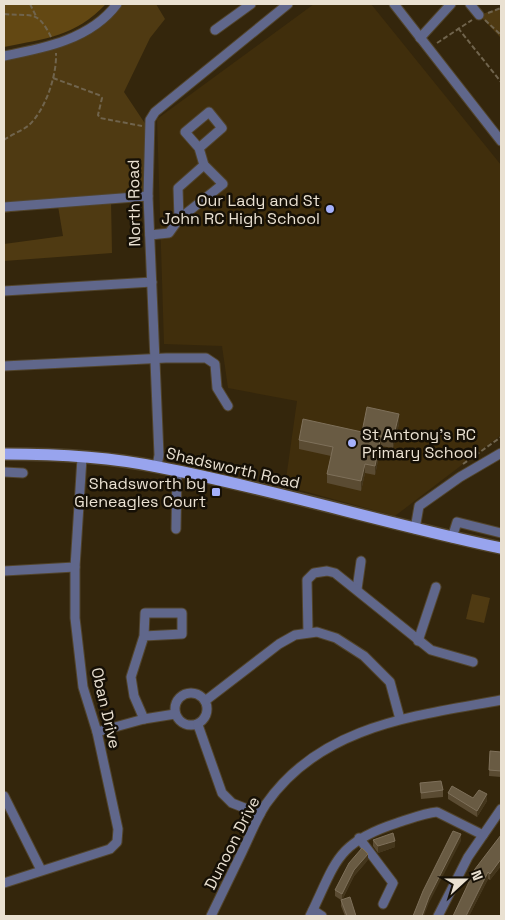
<svg xmlns="http://www.w3.org/2000/svg" width="505" height="920" viewBox="0 0 505 920" font-family="'Space Grotesk',sans-serif">
  <style>
    .built { fill: #402e0c }
    .green { fill: #4f3a12 }
    .forest { fill: #634813 }
    .lines { fill: none; stroke-linecap: round; stroke-linejoin: round }
    .minor-casing { stroke: #51442c; stroke-width: 11 }
    .major-casing { stroke: #51442c; stroke-width: 14 }
    .path { stroke: #70644d; stroke-width: 2; stroke-dasharray: 5 2.5; stroke-linecap: butt }
    .minor { stroke: #60678b; stroke-width: 9 }
    .major { stroke: #98a4ee; stroke-width: 11 }
    .wall { fill: #5a4b32 }
    .shaded-wall { fill: #44361c }
    .building { fill: #695b43; stroke: #7e705a }
    .poi-dot { fill: #a5b1fc; stroke: #161006; stroke-width: 2 }
    .labels { text-anchor: middle; dominant-baseline: central; stroke-width: 5; stroke-linejoin: round; paint-order: stroke }
    .poi-label { font-size: 16px; fill: #eae1d2; stroke: #161006; text-anchor: end }
    .street-label { font-size: 16px; fill: #eae1d2; stroke: #161006 }
  </style>
  <rect width="100%" height="100%" fill="#34260c"/>
  <polygon class="built" points="314,4 371,4 501,165 501,435 395,516 285,486 297,401 228,388 222,346 164,344 157,119"/>
  <g class="green">
    <polygon points="121,4 156,4 165,19 150,38 124,92 148,128 148,196 111,200 112,253 4,261 4,244 63,236 58,206 4,213 4,55 73,39"/>
    <polygon points="501,8 501,38 479,15"/>
    <polygon points="472,594 490,598 484,623 466,619"/>
  </g>
  <path class="forest" d="M4,4h102c-32,33 -59,34 -102,43z"/>
  <g class="lines">
    <g class="minor-casing">
      <g id="minor">
        <polyline points="394,4 501,141"/>
        <polyline points="470,4 479,15"/>
        <polyline points="215,30 251,4"/>
        <polyline points="420,38 451,4"/>
        <path d="M4,56c41,-8 87,-17 113,-52"/>
        <polyline points="199,148 185,132 209,112 222,128 199,148 204,165"/>
        <polyline points="4,207 148,196"/>
        <polyline points="150,235 169,233 179,219 223,184 204,165 178,188 179,219"/>
        <polyline points="4,291 152,282"/>
        <polyline points="4,366 166,358 206,358 215,364 217,388 228,406"/>
        <polyline points="157,466 159,455 148,196 150,120 155,112 288,4"/>
        <polyline points="4,472 23,473"/>
        <polyline points="176,529 177,471"/>
        <polyline points="415,529 419,506 460,477 501,453"/>
        <polyline points="452,538 457,522 501,533"/>
        <polyline points="4,571 75,567"/>
        <polyline points="357,589 361,561"/>
        <polyline points="308,632 307,580 314,573 327,571 335,573 431,650 473,662"/>
        <polyline points="144,636 182,634 182,613 145,613 144,636 131,677 134,696 144,719"/>
        <polyline points="418,641 436,587"/>
        <circle cx="191" cy="709" r="16"/>
        <polyline points="205,701 279,644 295,635 317,632 336,638 364,656 390,682 400,719"/>
        <polyline points="198,725 222,793 232,803 260,814"/>
        <polyline points="97,732 144,719 175,714"/>
        <polyline points="4,796 41,870"/>
        <polyline points="359,838 393,883 383,904"/>
        <polyline points="4,883 110,849 117,842 118,829 97,732 83,687 75,618 75,567 82,458"/>
        <polyline points="313,910 322,916"/>
        <path d="M211,916c10,-21 21,-43 31,-64 8,-16 14,-33 24,-48 55,-79 149,-88 235,-104"/>
        <path d="M310,916c26,-53 25,-73 87,-93 13,-4 27,-10 40,-11l46,23"/>
        <polyline points="438,916 468,857 501,809"/>
      </g>
    </g>
    <g class="major-casing">
      <path id="major" d="M4,454c49,0 106,3 154,13 116,22 228,57 343,81"/>
    </g>
    <g class="path">
      <polyline points="30,4 36,16"/>
      <polyline points="488,13 501,8"/>
      <path d="M4,14c29,3 33,-5 47,23"/>
      <polyline points="485,20 501,35"/>
      <polyline points="458,28 501,82"/>
      <polyline points="437,43 472,20"/>
      <polyline points="53,78 99,95 102,98 98,115 100,118 142,126"/>
      <path d="M4,140c7,-5 17,-9 24,-14 17,-15 29,-50 28,-73"/>
      <polyline points="463,464 501,437"/>
    </g>
    <use href="#minor" class="minor"/>
    <use href="#major" class="major"/>
  </g>
  <g class="wall">
    <polygon points="399,424 393,448 381,446 375,475 365,473 361,491 327,483 327,474 331,456 299,449 299,440 362,432"/>
    <polygon points="490,751 501,752 501,777 489,776"/>
    <polygon points="420,783 443,790 443,797 421,799"/>
    <polygon points="448,793 473,798 487,801 477,817 448,799"/>
    <polygon points="501,835 501,866 490,880 488,879 469,916"/>
    <polygon points="373,840 395,847 378,853 373,846"/>
    <polygon points="368,860 354,876 342,900 356,916 345,916 341,906 341,900 335,896 335,890"/>
  </g>
  <g class="shaded-wall">
    <polygon points="399,414 399,424 393,448 393,439"/>
    <polygon points="381,436 381,446 375,475 375,466"/>
    <polygon points="365,464 365,473 361,491 361,481"/>
    <polygon points="487,794 487,801 477,817 477,811"/>
    <polygon points="461,834 461,841 429,903 424,916 422,916 429,897"/>
    <polygon points="395,841 395,847 378,853 378,846"/>
    <polygon points="368,854 368,860 354,876 342,900 342,894 354,870"/>
    <polygon points="501,859 501,866 490,880 490,874"/>
    <polygon points="488,872 488,879 469,916 466,916"/>
  </g>
  <g class="building">
    <polygon points="367,407 399,414 393,439 381,436 375,466 365,464 361,481 327,474 333,447 299,440 303,419 362,432"/>
    <polygon points="490,751 501,752 501,771 489,770"/>
    <polygon points="441,781 443,790 421,793 420,783"/>
    <polygon points="452,786 473,798 479,790 487,794 477,811 448,793"/>
    <polygon points="453,831 461,834 429,897 422,916 413,916 423,891"/>
    <polygon points="393,833 395,841 378,846 373,840"/>
    <polygon points="501,835 501,859 490,874 488,872 466,916 453,916 475,869"/>
    <polygon points="362,848 368,854 354,870 342,894 335,890 349,863"/>
    <polygon points="350,897 356,916 347,916 341,900"/>
  </g>
  <g class="poi-dot">
    <circle cx="330" cy="209" r="5"/>
    <circle cx="352" cy="443" r="5"/>
    <rect x="211" y="487" width="10" height="10" rx="2.5"/>
  </g>
  <g class="labels">
    <g class="poi-label">
      <text x="320" y="200">Our Lady and St<tspan x="320" dy="18">John RC High School</tspan></text>
      <text x="362" y="434" text-anchor="start">St Antony's RC<tspan x="362" dy="18">Primary School</tspan></text>
      <text x="206" y="483">Shadsworth by<tspan x="206" dy="18">Gleneagles Court</tspan></text>
    </g>
    <g class="street-label">
      <text transform="translate(134 203) rotate(-91)">North Road</text>
      <text transform="translate(233 468) rotate(13)">Shadsworth Road</text>
      <text transform="translate(106 708) rotate(77)">Oban Drive</text>
      <text transform="translate(232 843) rotate(-63)">Dunoon Drive</text>
    </g>
  </g>
  <rect width="505" height="920" fill="none" stroke="#eae1d2" stroke-width="10"/>
  <g transform="translate(465 880) rotate(69)" stroke="#161006" stroke-width="4" paint-order="stroke">
  <path d="M0-4L9 19L0 12L-9 19Z" fill="#eae1d2"/>
  <text y="-8" font-size="14" font-weight="bold" text-anchor="middle" fill="#eae1d2">N</text>
  </g>
</svg>
